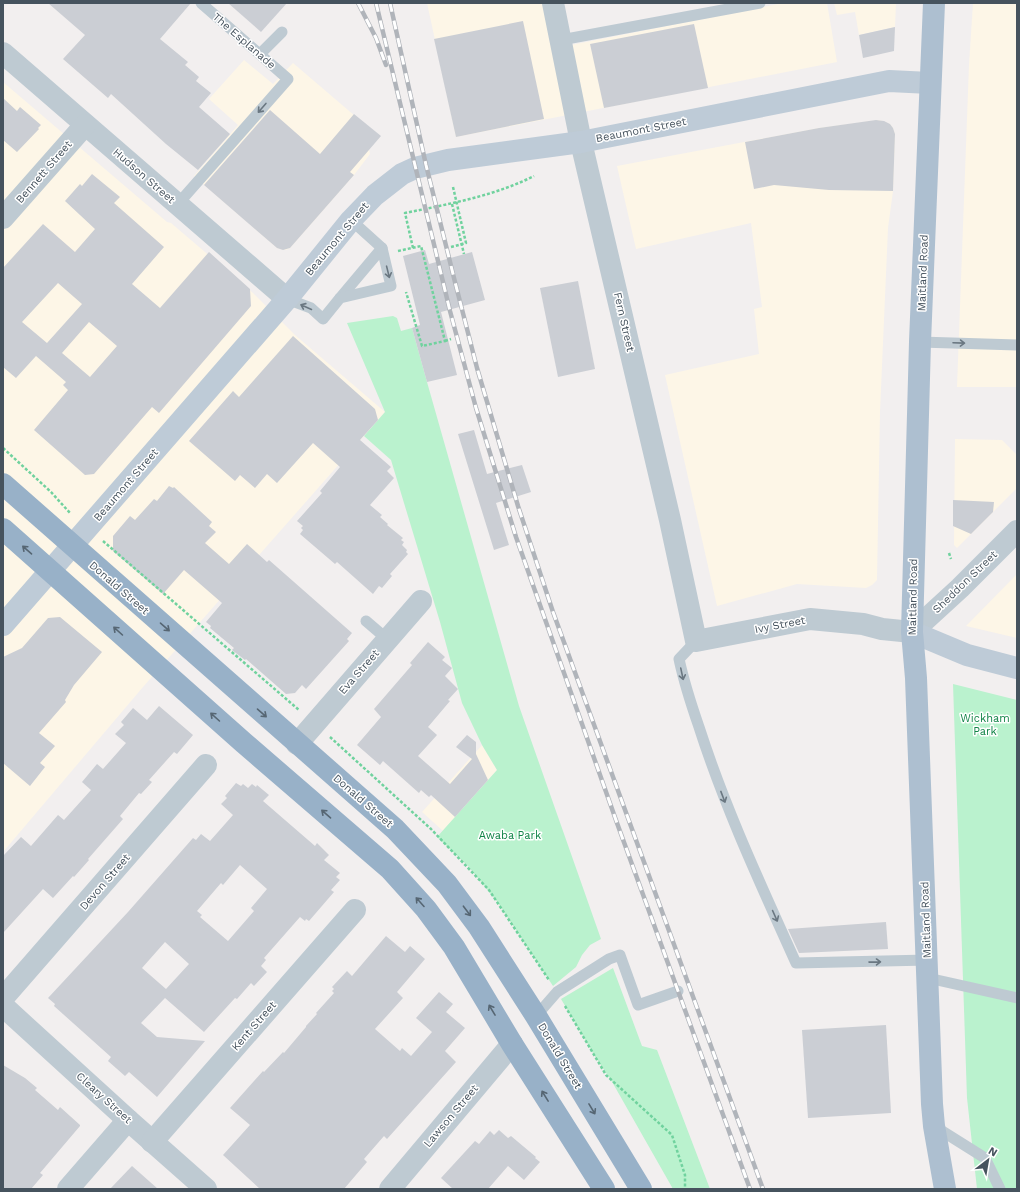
<svg xmlns="http://www.w3.org/2000/svg" width="1020" height="1192" viewBox="0 0 1020 1192" font-family="'Work Sans',sans-serif">
  <style>
    .commercial { fill: #fdf6e7 }
    .green { fill: #baf2ce }
    .building { fill: #cbced4; fill-rule: evenodd }
    .lines { fill: none; stroke-linecap: round; stroke-linejoin: round }
    .path { stroke: #70d29e; stroke-width: 2.5; stroke-dasharray: 3 2; stroke-linecap: butt }
    .service { stroke: #becad2; stroke-width: 11 }
    .minor { stroke: #becad2; stroke-width: 22 }
    .secondary { stroke: #becbd7; stroke-width: 22 }
    .primary { stroke: #adbfd0; stroke-width: 22 }
    .trunk { stroke: #98b1c8; stroke-width: 22 }
    .rail-casing { stroke: #b0b4ba; stroke-width: 4.5 }
    .rail { stroke: #fff; stroke-width: 3; stroke-dasharray: 9; stroke-linecap: butt }
    .oneway { stroke: #6a7781 }
    .oneway2 { stroke: #566673 }
    .labels { text-anchor: middle; dominant-baseline: central; stroke-width: 3; stroke-linejoin: round; paint-order: stroke }
    .street-label { font-size: 11px; fill: #46535e; stroke: #fff }
    .park-label { font-size: 11px; fill: #118447; stroke: #fff }
  </style>
  <rect width="100%" height="100%" fill="#f2efef"/>
  <g class="commercial">
    <polygon points="427,3 556,3 566,46 783,3 827,3 837,62 456,137"/>
    <polygon points="834,3 896,3 895,27 859,35 855,12 837,15"/>
    <polygon points="973,3 1017,3 1017,387 957,387 969,65"/>
    <polygon points="244,60 273,84 293,63 362,122 370,154 354,175 290,248 286,250 277,248 194,176 238,125 209,99"/>
    <polygon points="3,82 167,222 171,223 253,293 295,335 385,412 143,687 3,852"/>
    <polygon points="879,120 890,124 893,128 895,134 893,191 888,228 880,412 877,580 872,585 866,588 797,584 717,606 665,375 759,354 754,309 762,307 751,223 636,249 617,166 819,128"/>
    <polygon points="955,439 1002,440 1017,455 1017,488 957,548 954,545"/>
    <polygon points="1017,574 1017,638 966,626"/>
    <polygon points="482,745 497,770 443,831 422,812"/>
  </g>
  <g class="green">
    <polygon points="393,316 397,318 401,331 412,328 427,382 519,706 601,939 590,945 582,955 576,967 553,986 498,903 468,866 437,837 497,770 482,745 462,703 440,622 391,460 364,436 385,412 347,323"/>
    <polygon points="953,684 1017,700 1017,1189 977,1189 967,1098"/>
    <polygon points="613,968 642,1046 657,1050 710,1189 673,1189 611,1080 596,1058 561,999"/>
  </g>
  <g class="building">
    <polygon points="48,3 191,3 160,39 188,62 185,65 199,77 196,81 211,93 199,107 230,134 198,170 166,144 111,94 108,98 63,59 85,35"/>
    <polygon points="228,3 287,3 261,32"/>
    <polygon points="523,21 544,119 456,137 434,39"/>
    <polygon points="694,24 708,88 604,108 590,44"/>
    <polygon points="895,27 894,51 863,58 859,35"/>
    <polygon points="3,98 17,111 20,107 41,125 38,128 39,129 17,152 3,140"/>
    <polygon points="270,110 320,154 354,114 381,136 350,172 354,175 290,248 283,250 277,248 204,185"/>
    <polygon points="876,120 884,121 890,124 893,128 895,134 893,191 829,190 774,185 754,189 745,142 819,128"/>
    <path d="M92,174l28,23 -6,6 50,44 -32,37 28,24 49,-56 41,37 1,17 -92,107 -7,-6 -58,67 -9,1 -51,-45 34,-40 -5,-5 3,-3 -30,-26 -20,22 -13,-11v-99l40,-44 32,28 20,-23 -30,-28 15,-17 2,2zM58,283l24,21 -35,39 -25,-21zM89,322l28,24 -27,31 -28,-24z"/>
    <polygon points="425,250 429,264 472,252 485,300 441,312 457,375 427,382 412,328 420,325 403,256"/>
    <polygon points="578,281 595,369 558,377 540,288"/>
    <polygon points="293,336 375,409 378,420 360,440 391,467 387,471 394,478 370,505 382,515 380,517 388,524 387,525 403,538 401,540 404,542 402,545 407,550 406,552 408,554 390,574 392,576 382,588 379,586 373,594 337,562 335,564 300,534 303,530 301,528 303,526 297,521 322,493 320,491 340,467 313,443 277,483 267,474 255,488 240,475 235,481 189,441 233,391 239,397"/>
    <polygon points="474,430 487,474 522,465 531,492 496,503 509,545 494,550 458,434"/>
    <polygon points="169,486 173,488 174,487 212,522 209,526 216,532 205,543 229,564 247,544 267,562 269,560 352,633 347,639 349,641 306,689 302,685 295,693 286,694 246,659 245,660 232,650 234,648 210,628 211,626 206,622 222,603 184,570 163,594 113,551 113,536 130,516 135,520 154,499 157,501"/>
    <polygon points="953,500 994,502 993,512 971,534 953,526"/>
    <polygon points="60,617 102,652 74,685 65,700 66,702 39,733 55,746 40,763 45,767 30,786 3,763 3,657 22,648 48,618"/>
    <polygon points="428,642 445,657 442,660 452,668 445,676 458,689 448,700 450,701 428,727 437,735 418,756 450,784 472,759 456,747 467,735 476,742 476,754 488,780 455,817 431,795 429,797 421,790 419,793 383,761 380,765 357,745 381,717 374,709 412,665 410,663"/>
    <polygon points="159,706 193,735 177,754 174,752 149,780 152,782 141,794 139,793 120,816 123,819 88,859 89,860 74,877 73,876 53,898 43,889 3,933 3,856 21,837 31,846 58,815 64,820 91,790 82,782 97,764 103,769 126,743 115,734 124,725 121,722 133,708 147,720"/>
    <path d="M236,783l5,3 2,-2 5,4 4,-4 4,3 1,-2 12,10 -6,6 52,45 2,-3 12,12 -5,5 16,13 -4,4 4,3 -9,10 3,2 -25,29 -3,-2 -1,2 -5,-4 -36,41 2,2 -5,6 6,6 -13,14 -3,-3 -14,16 -2,-1 -31,34 -39,-34 -24,25 16,14 48,4 -48,56 -28,-25 -4,4 -17,-15 3,-4 -57,-51 1,-2 -7,-6 80,-86 65,-74 3,2 5,-6 9,7 23,-26 -12,-11 6,-6 -2,-2zM240,865l27,24 -16,19 3,3 -26,30 -28,-24 2,-2 -5,-4 24,-28 2,2zM165,942l24,22 -23,25 -24,-21z"/>
    <polygon points="886,922 888,949 799,953 788,929"/>
    <polygon points="386,936 405,952 410,946 425,959 397,992 403,998 375,1029 400,1051 402,1048 411,1056 432,1032 416,1018 439,992 453,1004 446,1012 465,1028 445,1051 456,1062 387,1139 384,1136 364,1159 367,1162 344,1189 260,1189 223,1155 250,1125 230,1108 263,1071 264,1072 283,1052 284,1053 306,1027 306,1026 317,1014 316,1013 334,993 332,991 334,989 332,987 347,971 352,976"/>
    <polygon points="886,1025 891,1113 808,1118 802,1030"/>
    <polygon points="3,1065 25,1078 37,1088 35,1090 58,1110 60,1107 80,1125 80,1126 40,1173 43,1175 31,1189 3,1189"/>
    <polygon points="499,1130 508,1138 511,1136 536,1157 535,1158 540,1162 524,1180 508,1166 488,1189 453,1189 441,1178 475,1141 479,1144 490,1131 494,1135"/>
    <polygon points="132,1166 158,1189 110,1189"/>
  </g>
  <g class="lines">
    <g class="path">
      <polyline points="452,204 464,254"/>
      <polyline points="451,247 466,243 453,187"/>
      <path d="M413,248l-8,-35c44,-9 89,-17 129,-37"/>
      <polyline points="398,251 421,246 445,341 422,346 406,292"/>
      <polyline points="445,341 451,339"/>
      <polyline points="3,448 51,492 70,513"/>
      <polyline points="103,541 299,710"/>
      <polyline points="949,553 951,559"/>
      <polyline points="330,737 431,829 489,890 549,980"/>
      <polyline points="565,1006 606,1075 672,1135 685,1175 685,1189"/>
    </g>
    <g class="service">
      <polyline points="561,40 760,3"/>
      <polyline points="260,54 282,32"/>
      <polyline points="177,205 288,79 201,3"/>
      <polyline points="340,298 382,248"/>
      <polyline points="287,299 311,308 323,319 340,298 391,286 382,248 351,220"/>
      <polyline points="920,342 1017,345"/>
      <polyline points="366,621 387,639"/>
      <path d="M696,641l-17,18c5,23 12,45 20,68 26,81 62,158 97,236l132,-3"/>
      <polyline points="928,978 1017,998"/>
      <polyline points="536,1016 557,992 609,959 620,955 638,1005 678,991"/>
      <polyline points="934,1126 985,1158 1000,1189"/>
    </g>
    <g class="minor">
      <polyline points="553,3 581,142 670,520 696,641 810,619 863,624 882,629 912,632 960,588 1017,531"/>
      <polyline points="3,53 287,299"/>
      <polyline points="3,218 85,125"/>
      <polyline points="297,744 421,601"/>
      <polyline points="3,998 206,765"/>
      <polyline points="3,1006 128,1120 206,1189"/>
      <polyline points="152,1142 355,910"/>
      <polyline points="68,1189 128,1120"/>
      <polyline points="390,1189 512,1044"/>
    </g>
    <g class="secondary">
      <polyline points="3,625 287,299 351,220 375,195 402,174 415,168 448,160 581,142 889,81 930,83"/>
      <polyline points="912,632 967,655 1017,668"/>
    </g>
    <polyline class="primary" points="934,3 920,342 912,632 916,678 932,1104 934,1126 945,1189"/>
    <g class="trunk">
      <polyline points="3,484 395,829 447,884 479,927 536,1016 641,1189"/>
      <polyline points="3,529 244,743 390,869 426,909 454,947 512,1044 604,1189"/>
    </g>
    <g class="rail-casing">
      <g id="rail">
        <polyline points="358,3 376,38 386,65"/>
        <polyline points="376,3 450,311 476,408 516,537 617,823 750,1189"/>
        <polyline points="390,3 426,165 455,282 477,368 518,506 553,612 763,1189"/>
      </g>
    </g>
    <use href="#rail" class="rail"/>
  </g>
  <defs><path id="oneway-shaft" d="M-6 0H5M1.5-3L5.5 0L1.5 3" fill="none" stroke-width="1.6" stroke-linecap="round" stroke-linejoin="round"/></defs>
  <g class="oneway">
    <use href="#oneway-shaft" transform="translate(262 108) rotate(131)"/>
    <use href="#oneway-shaft" transform="translate(388 272) rotate(76)"/>
    <use href="#oneway-shaft" transform="translate(306 307) rotate(-156)"/>
    <use href="#oneway-shaft" transform="translate(959 343) rotate(2)"/>
    <use href="#oneway-shaft" transform="translate(682 674) rotate(78)"/>
    <use href="#oneway-shaft" transform="translate(723 797) rotate(69)"/>
    <use href="#oneway-shaft" transform="translate(775 916) rotate(66)"/>
    <use href="#oneway-shaft" transform="translate(875 962) rotate(-1)"/>
  </g>
  <g class="oneway2">
    <use href="#oneway-shaft" transform="translate(27 550) rotate(-139)"/>
    <use href="#oneway-shaft" transform="translate(165 627) rotate(41)"/>
    <use href="#oneway-shaft" transform="translate(118 631) rotate(-138)"/>
    <use href="#oneway-shaft" transform="translate(262 713) rotate(41)"/>
    <use href="#oneway-shaft" transform="translate(215 717) rotate(-138)"/>
    <use href="#oneway-shaft" transform="translate(326 814) rotate(-139)"/>
    <use href="#oneway-shaft" transform="translate(420 902) rotate(-132)"/>
    <use href="#oneway-shaft" transform="translate(467 911) rotate(53)"/>
    <use href="#oneway-shaft" transform="translate(492 1010) rotate(-121)"/>
    <use href="#oneway-shaft" transform="translate(545 1096) rotate(-122)"/>
    <use href="#oneway-shaft" transform="translate(592 1109) rotate(59)"/>
  </g>
  <g class="labels">
    <g class="street-label">
      <text transform="translate(244 41) rotate(41)">The Esplanade</text>
      <text transform="translate(641 130) rotate(-11)">Beaumont Street</text>
      <text transform="translate(44 172) rotate(-49)">Bennett Street</text>
      <text transform="translate(144 176) rotate(41)">Hudson Street</text>
      <text transform="translate(337 239) rotate(-50)">Beaumont Street</text>
      <text transform="translate(923 273) rotate(-88)">Maitland Road</text>
      <text transform="translate(624 322) rotate(77)">Fern Street</text>
      <text transform="translate(126 485) rotate(-49)">Beaumont Street</text>
      <text transform="translate(965 582) rotate(-44)">Sheddon Street</text>
      <text transform="translate(119 588) rotate(41)">Donald Street</text>
      <text transform="translate(913 597) rotate(-89)">Maitland Road</text>
      <text transform="translate(780 625) rotate(-11)">Ivy Street</text>
      <text transform="translate(359 672) rotate(-49)">Eva Street</text>
      <text transform="translate(363 801) rotate(41)">Donald Street</text>
      <text transform="translate(105 882) rotate(-49)">Devon Street</text>
      <text transform="translate(926 920) rotate(-92)">Maitland Road</text>
      <text transform="translate(254 1026) rotate(-49)">Kent Street</text>
      <text transform="translate(560 1056) rotate(59)">Donald Street</text>
      <text transform="translate(104 1098) rotate(42)">Cleary Street</text>
      <text transform="translate(451 1116) rotate(-50)">Lawson Street</text>
    </g>
    <g class="park-label">
      <text x="985" y="718">Wickham<tspan x="985" dy="13">Park</tspan></text>
      <text x="510" y="835">Awaba Park</text>
    </g>
  </g>
  <rect width="1020" height="1192" fill="none" stroke="#46535e" stroke-width="8"/>
  <g transform="translate(988 1160) rotate(31)" stroke="#ffffff" stroke-width="3" paint-order="stroke">
  <path d="M0-3L7 15L0 10L-7 15Z" fill="#46535e"/>
  <text y="-6" font-size="11" font-weight="bold" text-anchor="middle" fill="#46535e">N</text>
  </g>
</svg>
